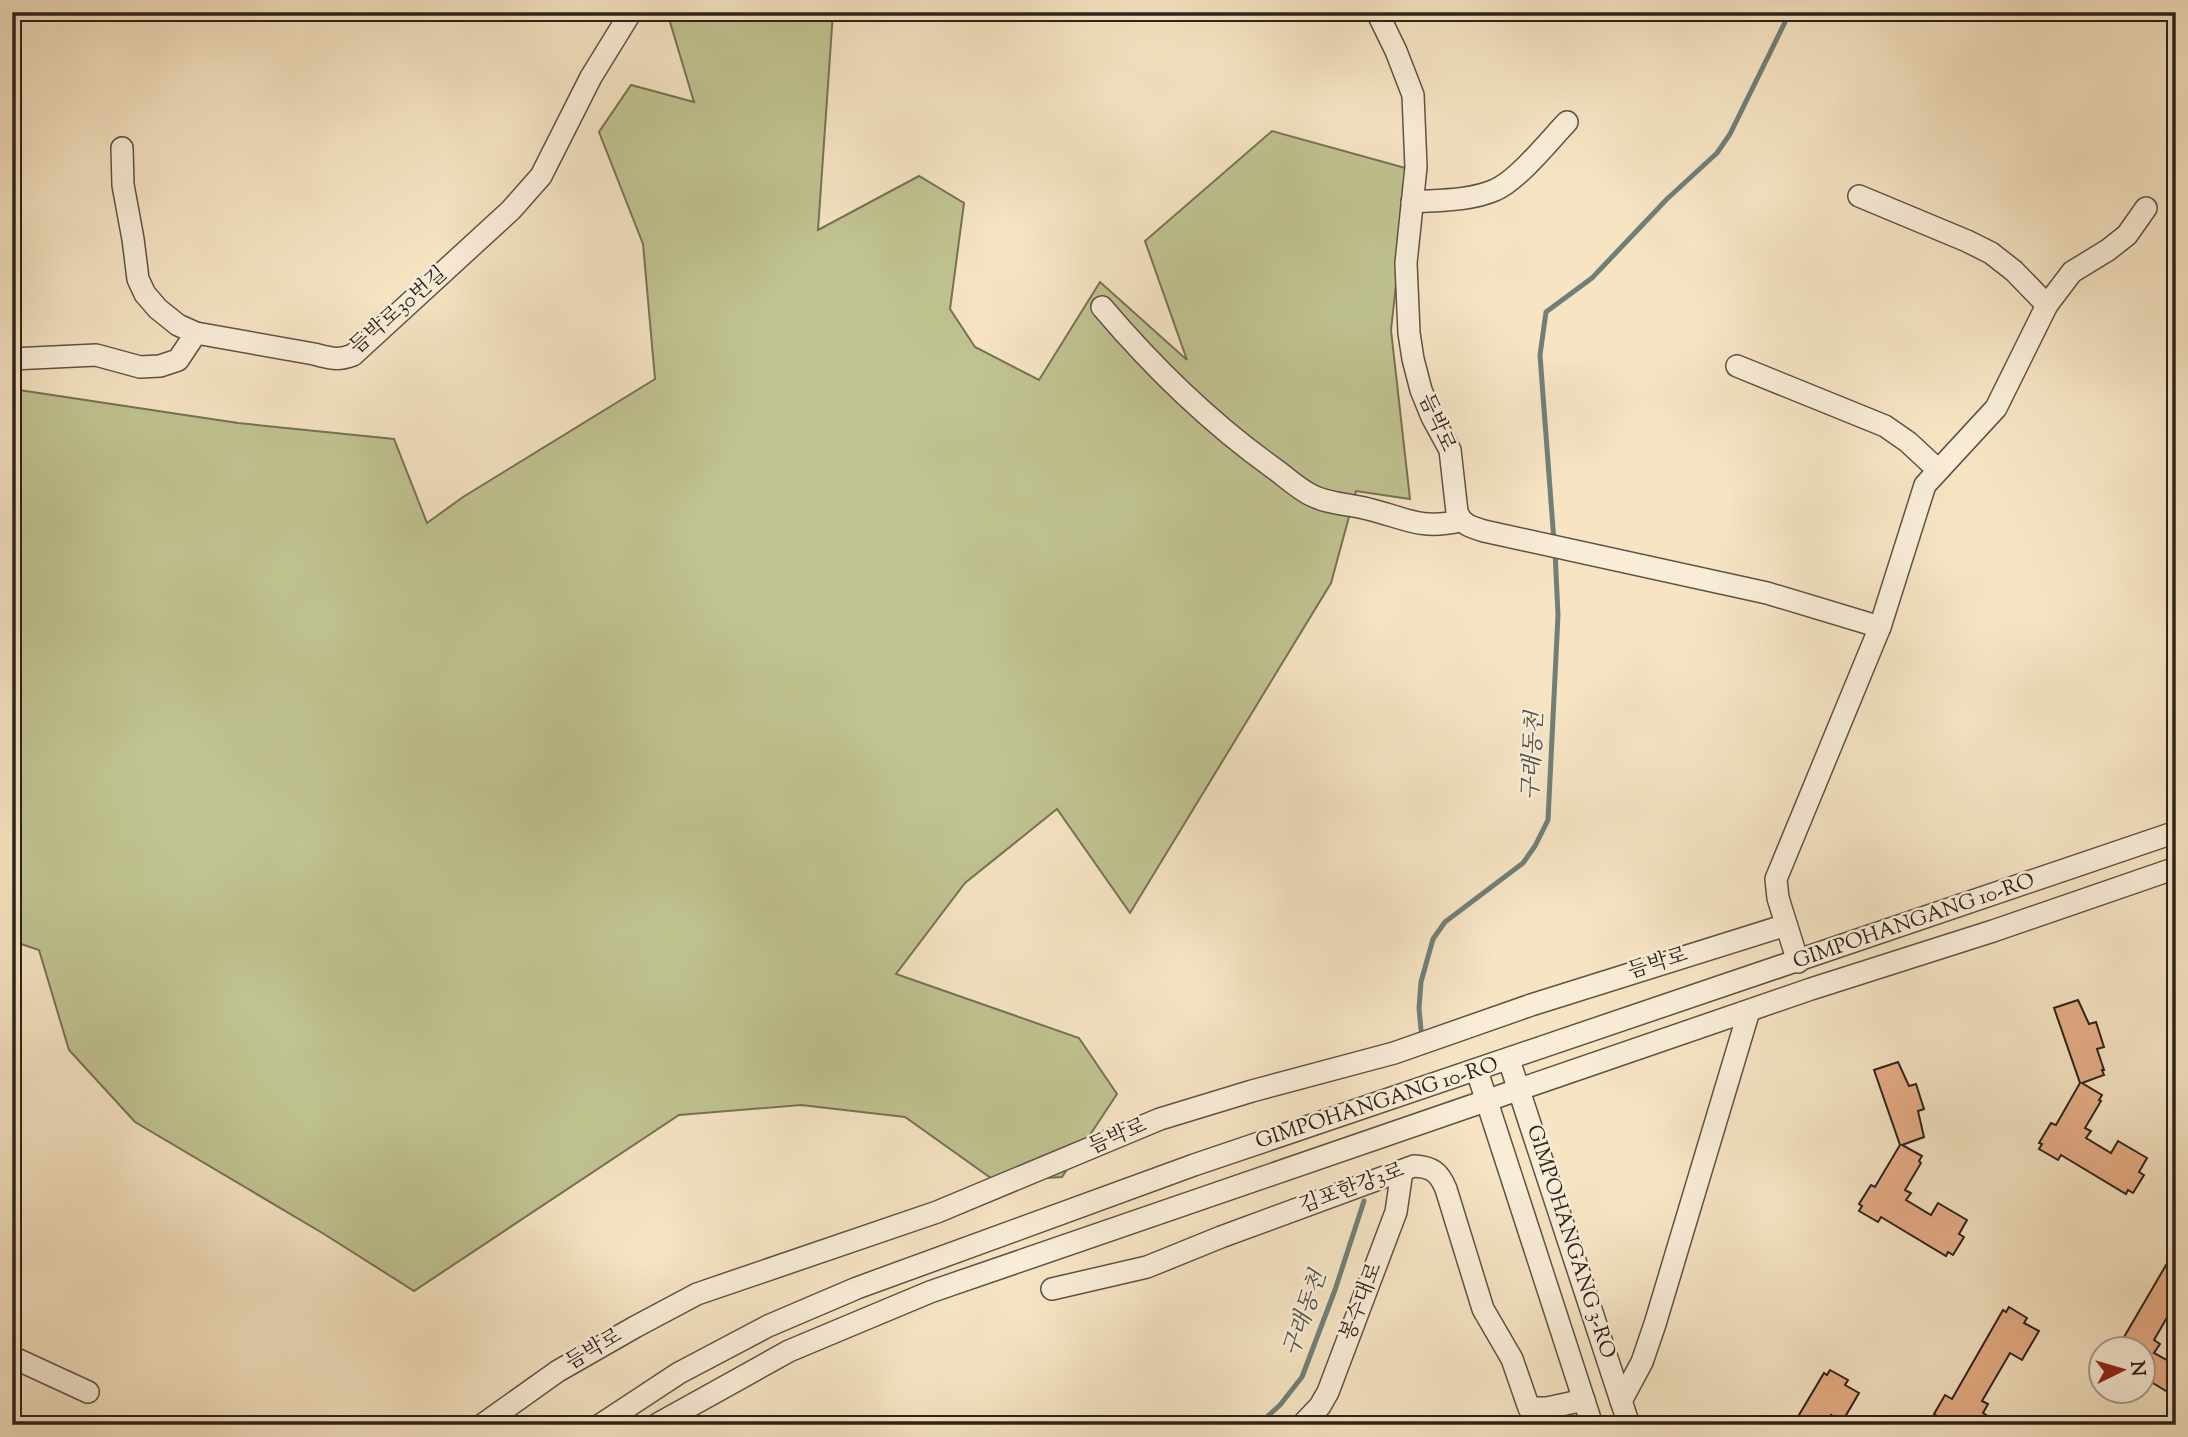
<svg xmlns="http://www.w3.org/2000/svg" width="2188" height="1437" viewBox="0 0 2188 1437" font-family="'Sorts Mill Goudy','Noto Serif KR',serif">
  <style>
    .green { fill: #c0c391; stroke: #767256; stroke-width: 2 }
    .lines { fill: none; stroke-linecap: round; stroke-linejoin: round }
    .stream { stroke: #708078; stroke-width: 5 }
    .building { fill: #e6ae87; stroke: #2d221c; stroke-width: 2 }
    .minor-casing { stroke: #5f5246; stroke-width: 24 }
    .minor { stroke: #f9edd8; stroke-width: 21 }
    .labels { text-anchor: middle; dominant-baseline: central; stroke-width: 5; stroke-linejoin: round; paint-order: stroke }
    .street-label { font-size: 21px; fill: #2d221c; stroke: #f9edd8 }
    .water-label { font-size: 23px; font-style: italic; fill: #4f514a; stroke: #f9edd8 }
  </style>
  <rect width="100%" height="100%" fill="#f6e4c3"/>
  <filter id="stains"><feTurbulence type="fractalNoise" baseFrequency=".00286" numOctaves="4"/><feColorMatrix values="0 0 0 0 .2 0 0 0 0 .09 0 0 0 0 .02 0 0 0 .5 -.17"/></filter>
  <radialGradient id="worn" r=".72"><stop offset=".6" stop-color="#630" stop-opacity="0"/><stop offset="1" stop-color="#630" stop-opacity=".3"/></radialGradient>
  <polygon class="green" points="667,12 833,12 818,230 919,176 964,203 950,309 975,347 1039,380 1100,282 1187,360 1145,241 1272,131 1409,169 1391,330 1410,499 1356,491 1331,583 1130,913 1057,809 965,883 896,974 1079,1038 1117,1094 1062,1177 995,1181 905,1117 801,1105 679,1115 414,1291 324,1234 135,1122 69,1050 39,950 12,941 12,389 238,423 394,439 427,523 463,497 655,379 643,244 599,132 631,85 694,102"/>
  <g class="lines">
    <g class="stream">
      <polyline points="1554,542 1540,355 1546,312 1592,278 1667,199 1717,153 1730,134 1790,12"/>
      <polyline points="1421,1030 1419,1008 1421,982 1433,939 1445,922 1523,863 1535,846 1548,820 1558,615 1555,551"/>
      <polyline points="1258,1425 1280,1405 1302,1377 1335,1290 1364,1201"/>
    </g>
  </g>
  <g class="building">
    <polygon points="2078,1000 2089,1024 2096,1022 2104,1047 2097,1049 2104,1070 2102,1070 2104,1075 2082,1083 2102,1095 2099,1100 2101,1101 2085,1128 2091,1131 2086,1138 2111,1153 2118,1141 2147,1158 2139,1172 2144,1175 2133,1193 2128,1190 2126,1194 2061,1155 2058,1160 2039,1149 2042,1144 2039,1143 2051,1123 2056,1125 2080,1083 2054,1008"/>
    <polygon points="1898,1062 1909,1086 1916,1084 1924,1109 1918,1111 1924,1137 1902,1145 1922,1156 1919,1161 1921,1163 1905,1190 1911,1193 1906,1200 1931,1215 1938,1203 1967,1220 1959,1234 1964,1237 1953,1255 1948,1252 1946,1256 1881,1217 1878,1222 1859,1211 1862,1206 1859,1204 1871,1185 1875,1187 1900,1145 1874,1070"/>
    <polygon points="2176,1248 2176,1302 2154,1340 2160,1344 2154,1353 2176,1365 2176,1397 2143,1377 2143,1349 2117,1349"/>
    <polygon points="2009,1307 2027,1318 2024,1323 2039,1331 2022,1360 2010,1353 1982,1401 1988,1404 1983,1413 2003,1425 1942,1425 1934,1420 1937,1416 1934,1414 1945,1395 1952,1399 2003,1310 2006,1312"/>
    <polygon points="1830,1370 1848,1380 1845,1385 1859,1393 1842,1422 1831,1415 1825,1425 1793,1425 1824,1373 1827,1375"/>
  </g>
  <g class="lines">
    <g class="minor-casing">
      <g id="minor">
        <path d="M1377,12l19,39 17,44 3,72 -10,96 3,70 4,26 8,31 11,27 18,33 7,62c5,13 14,15 27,19l283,62 113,34 -104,252 2,19 20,64"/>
        <polyline points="122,148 123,185 133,239 138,279 145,294 158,309 178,325 196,333"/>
        <polyline points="1859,196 1967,241 1991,253 2014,271 2047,305"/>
        <path d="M1412,202c26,-2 58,-1 83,-12 22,-9 54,-49 72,-68"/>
        <path d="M1102,307c51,60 106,114 170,160 13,9 25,21 39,28 17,9 38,9 57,14 38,9 51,21 92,12"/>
        <path d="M12,359l84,-4 44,12 20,-1 18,-6 18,-27 118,21c14,4 24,7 39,1l158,-145 30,-34 50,-99 40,-65"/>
        <polyline points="1737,366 1885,426 1908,442 1937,469"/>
        <polyline points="1880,627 1925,485 1996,408 2047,305 2072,272 2108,250 2127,235 2146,208"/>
        <polyline points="1509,1060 1629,1425"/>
        <polyline points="1477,1071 1592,1425"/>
        <path d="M1052,1289l95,-22 74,-30 193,-71c18,1 25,6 32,23l37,120 29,50 17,49h18l37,-8"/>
        <polyline points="12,1357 88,1392"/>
        <polyline points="1621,1401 1642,1362 1655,1324 1749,1011"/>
        <polyline points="482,1425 558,1371 635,1327 697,1294 937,1212 1160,1119 1252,1091 1394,1053 1531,1005 1786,925"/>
        <polyline points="600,1425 679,1373 768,1326 857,1288 1194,1165 2176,832"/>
        <polyline points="656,1425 789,1351 930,1292 1811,989 1993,931 2176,868"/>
        <polyline points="1302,1425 1320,1406 1328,1392 1396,1212 1402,1171"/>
      </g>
    </g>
    <use href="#minor" class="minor"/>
  </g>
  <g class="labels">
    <g class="street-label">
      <text transform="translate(399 311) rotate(-41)">듬박로30번길</text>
      <text transform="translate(1436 423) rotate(66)">듬박로</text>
      <text transform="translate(1914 922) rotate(-19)">GIMPOHANGANG 10-RO</text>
      <text transform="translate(1658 964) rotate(-17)">듬박로</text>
      <text transform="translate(1377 1104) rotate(-18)">GIMPOHANGANG 10-RO</text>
      <text transform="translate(1118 1137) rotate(-23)">듬박로</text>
      <text transform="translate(1352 1189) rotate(-20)">김포한강3로</text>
      <text transform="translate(1570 1242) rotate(72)">GIMPOHANGANG 3-RO</text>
      <text transform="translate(1362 1302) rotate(-69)">봉수대로</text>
      <text transform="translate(594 1350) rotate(-30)">듬박로</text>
    </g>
    <g class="water-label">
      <text transform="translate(1534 756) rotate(-87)">구래동천</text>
      <text transform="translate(1306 1314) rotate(-71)">구래동천</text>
    </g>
  </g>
  <rect width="2188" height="1437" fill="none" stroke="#f6e4c3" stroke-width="42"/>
  <rect x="14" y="14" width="2160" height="1409" fill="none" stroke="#2d221c" stroke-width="3.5"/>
  <rect x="21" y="21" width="2146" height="1395" fill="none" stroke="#2d221c" stroke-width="2"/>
  <g transform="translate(2122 1370) rotate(85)"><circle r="33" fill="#f9edd8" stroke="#a79c8d" stroke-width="2"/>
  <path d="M0-5L12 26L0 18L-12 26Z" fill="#8f2418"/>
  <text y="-10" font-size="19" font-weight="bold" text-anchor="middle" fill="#2d221c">N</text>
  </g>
  <rect width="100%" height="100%" filter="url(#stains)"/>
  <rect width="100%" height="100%" fill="url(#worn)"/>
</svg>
